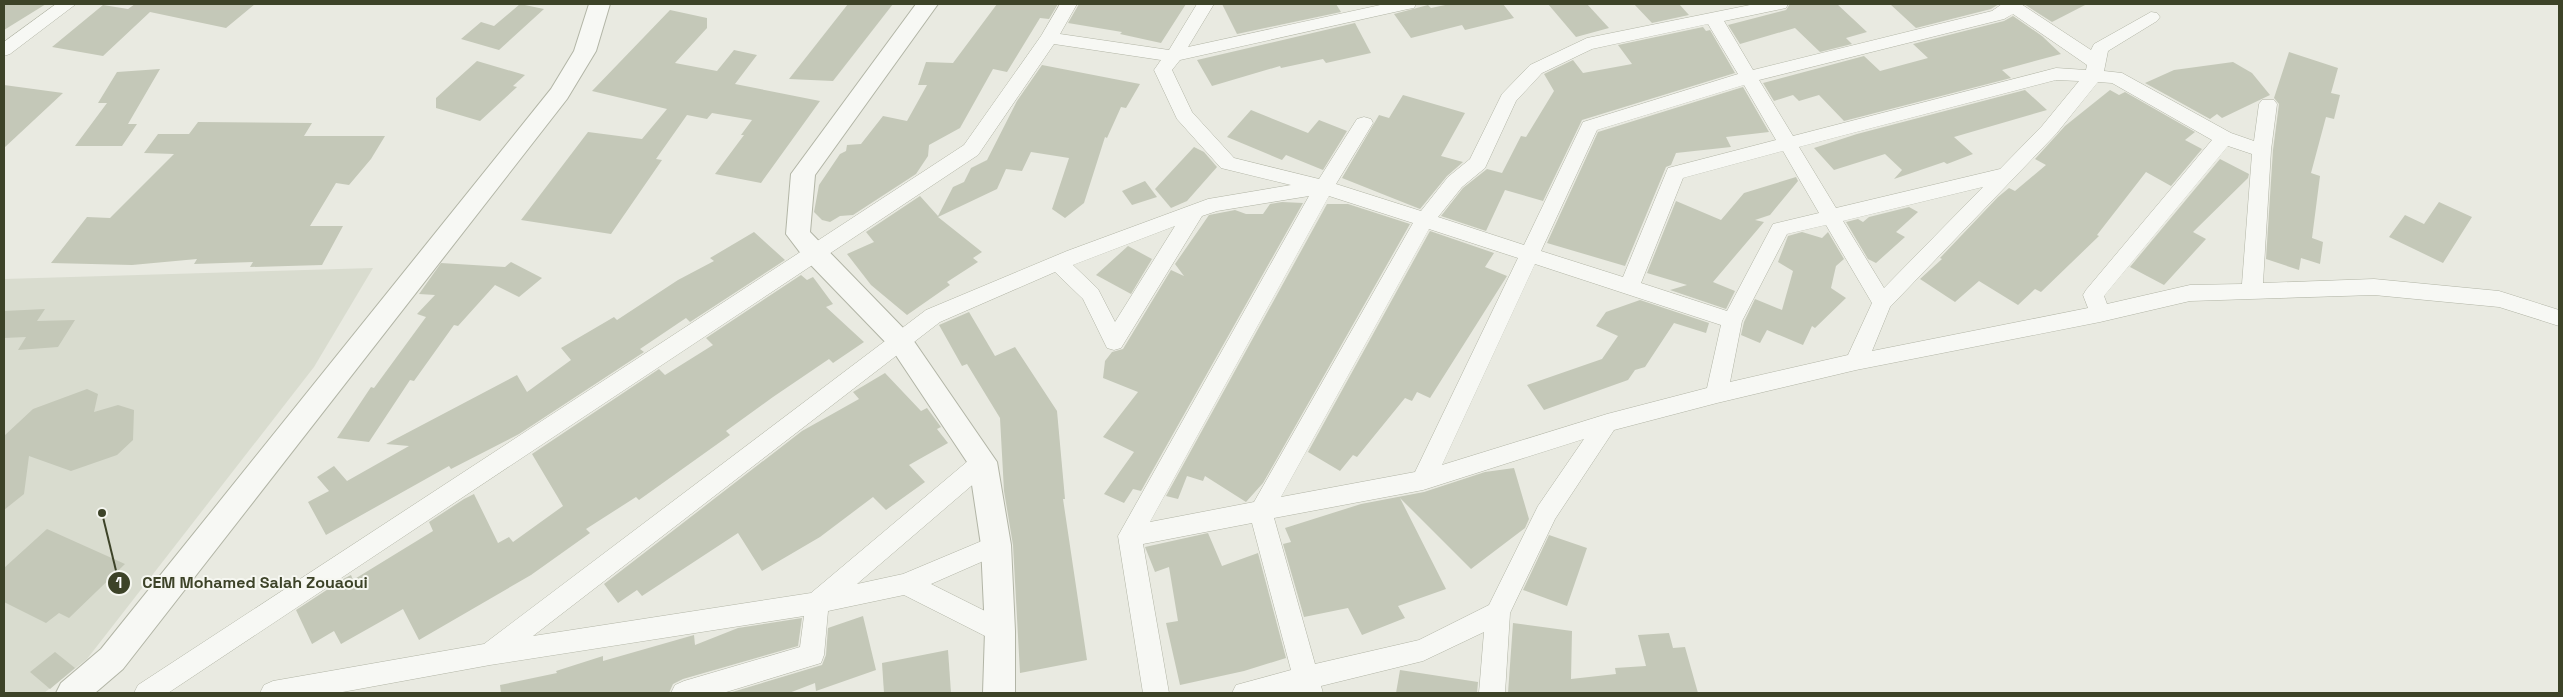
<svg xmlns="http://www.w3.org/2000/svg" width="2563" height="697" viewBox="0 0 2563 697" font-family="'Space Grotesk',sans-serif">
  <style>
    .built { fill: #d9dccf }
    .building { fill: #c4c8b8 }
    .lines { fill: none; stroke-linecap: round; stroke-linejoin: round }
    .minor-casing { stroke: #b2b5a6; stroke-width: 1 }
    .tertiary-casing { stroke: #b2b5a6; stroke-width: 2 }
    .minor { fill: #f7f8f4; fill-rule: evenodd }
    .tertiary { fill: #f7f8f4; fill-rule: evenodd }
    .leader { fill: none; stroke: #3d4328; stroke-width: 2 }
    .callout-dot { fill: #3d4328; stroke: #f6f7f1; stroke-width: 2 }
    .mark-label { font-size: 15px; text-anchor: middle; font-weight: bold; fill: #fff }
    .callout-label { font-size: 16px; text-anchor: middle; font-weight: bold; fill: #3d4328; stroke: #f6f7f1; stroke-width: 4; stroke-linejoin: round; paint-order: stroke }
  </style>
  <rect width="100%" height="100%" fill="#e9eae1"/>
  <polygon class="built" points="373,268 314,367 87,659 44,693 4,693 4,279"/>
  <g class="building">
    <polygon points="4,4 46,4 4,30"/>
    <polygon points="135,4 255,4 226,28 150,12 103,56 52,47 103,5 128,9"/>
    <polygon points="520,4 544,9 499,50 461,39 481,22 494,26"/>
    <polygon points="848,4 893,4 833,81 789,79"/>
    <polygon points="997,4 1058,4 1049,19 1040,18 1007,72 993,69 960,128 929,145 928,156 916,174 853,215 840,216 830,222 822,220 814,212 819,185 840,154 846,151 847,145 861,144 883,116 907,121 927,85 918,85 926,62 953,63"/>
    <polygon points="1079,4 1186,4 1161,43 1120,34 1122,32 1068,23"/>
    <polygon points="1222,4 1336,4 1341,12 1237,34"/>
    <polygon points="1450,4 1503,4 1514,18 1465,30 1462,25 1411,38 1394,14 1428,5 1431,8"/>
    <polygon points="1548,4 1587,4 1609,28 1576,37"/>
    <polygon points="1634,4 1679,4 1689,15 1652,23"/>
    <polygon points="1790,4 1837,4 1867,32 1846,38 1852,44 1820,52 1795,28 1740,44 1728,25 1786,10"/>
    <polygon points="1890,4 1999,4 1991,9 1916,28"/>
    <polygon points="2024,4 2087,4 2052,22"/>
    <polygon points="670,10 707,18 707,28 675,63 717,71 734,50 757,55 735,84 820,101 761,183 715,174 744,135 741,135 752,120 712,113 707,119 687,115 656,159 662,160 611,234 521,220 588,132 642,139 667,109 592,91"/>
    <polygon points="2013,16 2042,36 2061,54 2002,70 2011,78 1844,121 1819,95 1799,101 1793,95 1774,101 1763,83 1864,56 1880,71 1928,58 1913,44 2004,21"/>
    <polygon points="1355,23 1371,53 1326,63 1323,59 1281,68 1280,66 1212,86 1197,60"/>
    <polygon points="1703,27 1706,31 1710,30 1735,73 1582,120 1543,201 1505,190 1486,231 1441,216 1463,188 1487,169 1502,173 1521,136 1526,137 1554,91 1544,74 1573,60 1583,73 1632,64 1618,45"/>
    <polygon points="2289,52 2338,68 2331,93 2340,95 2334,119 2326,117 2311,173 2320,176 2312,238 2323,242 2320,264 2301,258 2299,270 2266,259 2273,150 2279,104 2274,98"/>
    <polygon points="477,61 525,75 513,86 517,87 480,121 436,108 436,98"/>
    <polygon points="2233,62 2252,73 2270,95 2222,118 2217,114 2210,119 2145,83 2174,70"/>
    <polygon points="1042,65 1140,84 1126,108 1121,107 1107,138 1105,137 1084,203 1065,218 1052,209 1069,158 1031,152 1022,171 1006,169 997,189 938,217 982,252 973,258 978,262 947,282 950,285 907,315 871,285 847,254 874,242 866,232 920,196 938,216 953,187 964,182 971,168 987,160 1017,101"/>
    <polygon points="160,69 128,124 137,124 122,146 75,146 107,103 98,103 117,72"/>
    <polygon points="4,85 63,93 4,148"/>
    <polygon points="1743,87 1769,132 1726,137 1731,147 1676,153 1671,165 1666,167 1625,266 1547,243 1598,132"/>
    <polygon points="2025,90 2047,110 1954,137 1973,154 1947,164 1944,162 1894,179 1902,170 1885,154 1834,170 1814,148 1857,134"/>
    <polygon points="2110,90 2119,95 2125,92 2195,132 2185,140 2202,149 2171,186 2146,172 2097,235 2099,236 2041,292 2035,289 2018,305 1979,281 1955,302 1920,279 1942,259 1940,258 1998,197 2009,188 2015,191 2046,165 2035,159 2065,126"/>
    <polygon points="1403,95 1465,113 1441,156 1463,162 1447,176 1420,209 1342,178 1379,115 1389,118"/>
    <polygon points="1251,110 1308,133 1319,120 1347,131 1323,170 1286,155 1282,160 1227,137"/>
    <polygon points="198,122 312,123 304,136 385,136 371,159 349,185 336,183 310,226 343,226 322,265 250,267 253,262 194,264 197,259 132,265 51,263 87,217 110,218 174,154 144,153 158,134 189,134"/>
    <polygon points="1194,147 1204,152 1217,167 1187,201 1171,208 1155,189"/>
    <polygon points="2220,159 2249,174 2248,178 2193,232 2206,239 2164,285 2130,267"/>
    <polygon points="1796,177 1798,181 1770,215 1755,220 1764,222 1713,282 1735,291 1726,309 1670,290 1687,285 1647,273 1676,201 1721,220 1744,193"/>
    <polygon points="1145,181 1157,197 1132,205 1122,191"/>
    <polygon points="1282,202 1303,203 1141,491 1133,489 1124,503 1104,494 1134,452 1103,437 1138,392 1103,378 1105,361 1112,352 1123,349 1171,270 1184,276 1175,264 1209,215 1235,210 1246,214 1263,214 1270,204"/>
    <polygon points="2439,202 2472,217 2443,263 2389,237 2405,215 2424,224"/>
    <polygon points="1327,204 1348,204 1410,224 1263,483 1246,502 1205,476 1203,481 1187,476 1178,499 1166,496"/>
    <polygon points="1909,207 1918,212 1896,232 1905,237 1876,263 1868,259 1846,222 1858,219 1863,222 1869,217"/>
    <polygon points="1430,231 1494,253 1485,267 1507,276 1430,398 1417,392 1412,401 1405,398 1357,457 1353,455 1340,471 1308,452"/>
    <polygon points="754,232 785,260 690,322 686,318 640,349 644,352 519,434 451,469 449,466 326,535 308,502 329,491 317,477 334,466 347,481 409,446 386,444 517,375 527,392 571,360 561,348 614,317 617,320 678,280 714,261 710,258"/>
    <polygon points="1802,232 1822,238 1828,232 1844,259 1836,266 1831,288 1846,298 1815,328 1812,326 1803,345 1767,330 1760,343 1741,335 1744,322 1755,299 1782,310 1793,271 1778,262 1788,236"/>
    <polygon points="1128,246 1152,259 1131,294 1096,275"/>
    <polygon points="511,262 542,278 519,297 495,285 458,326 454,325 414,381 410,380 369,442 337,438 371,387 374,388 426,317 417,314 435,295 419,294 441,263 505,267"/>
    <polygon points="801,275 807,280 813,277 833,304 826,307 864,342 833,363 829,359 773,397 726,431 730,435 639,500 636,497 586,529 590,533 531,575 419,640 403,609 341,644 334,631 312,644 296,610 345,578 351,575 353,580 433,531 429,522 464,499 474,494 498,543 509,537 513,542 563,506 532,454 659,369 665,375 713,345 706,338"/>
    <polygon points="1640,300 1709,323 1706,333 1674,323 1645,367 1635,370 1628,380 1544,410 1527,385 1602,359 1618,336 1596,326 1606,312"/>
    <polygon points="45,309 37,321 75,320 58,347 18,350 26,337 4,338 4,311"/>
    <polygon points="969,312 995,356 1015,347 1057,411 1065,499 1063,499 1087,660 1020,673 1013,545 1004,491 1000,418 967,364 962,366 939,325"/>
    <polygon points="885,373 921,411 927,408 941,427 937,429 948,443 909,465 925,482 886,510 873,497 820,537 762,571 738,533 642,596 637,590 618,603 604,584 802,431 859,399 853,392"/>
    <polygon points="87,389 98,394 94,412 118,405 134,410 133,440 117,455 71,471 29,456 24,494 4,510 4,436 33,409"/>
    <polygon points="1514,468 1529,519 1525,528 1471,569 1400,498 1446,589 1398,606 1405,618 1362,635 1348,608 1304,617 1283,544 1291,542 1285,528 1361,504 1424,492 1485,472"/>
    <polygon points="47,529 125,564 69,618 59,613 46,623 4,602 4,568"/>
    <polygon points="1208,533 1222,566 1258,553 1286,658 1244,671 1180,685 1166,623 1178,621 1169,567 1155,572 1145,547"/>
    <polygon points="1549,535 1587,548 1567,606 1523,590"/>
    <polygon points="863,616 876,670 816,691 815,683 789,693 729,693 822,665 826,655 828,628"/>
    <polygon points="802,618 798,646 683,679 673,684 669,693 501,693 500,685 557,673 556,671 603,656 603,661 694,635 695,645 738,628"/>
    <polygon points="1513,623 1572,631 1571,679 1616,674 1615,668 1646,666 1638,635 1669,633 1673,648 1685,647 1698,693 1508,693"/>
    <polygon points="948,650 951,693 884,693 882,663"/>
    <polygon points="55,652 75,668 50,689 30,672"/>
    <polygon points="1400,670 1478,682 1477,693 1396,693"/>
  </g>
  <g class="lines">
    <g class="minor-casing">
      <g id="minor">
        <polygon points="56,4 76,4 10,54 4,56 4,42"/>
        <path d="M1060,4h17l-17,30 109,16 28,-46h17l-26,43 197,-43h31l-2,4 -6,1 -228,51 -8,10 20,42 42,46 85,21 38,-60 7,-2 7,2 2,4 -37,61 85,27 27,-34 22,-18 32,-65 28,-29 57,-27 168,-34h33l-2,4 -62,13 29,49 239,-59 10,-7h19l70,46 3,-6 57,-32 6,1 3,4 -3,4 -49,30 -4,20 18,2 109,60 23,8 5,-37 3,-4h12l3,4 -6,46 -8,133 111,-4 125,12 60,19v16l-60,-19 -125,-12 -184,6 -90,21 -244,48 -139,33 -103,27 -59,89 -45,94 -5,80h-26l5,-61 -61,29 -102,25 2,7h-91l4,-8 55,-15 -39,-147 -109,21 26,149h-26l-25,-157 191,-340 -92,15 -15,5 -81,132 -7,2 -7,-2 -24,-49 -28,-27 -115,50 -407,314 278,-43 164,-138 8,-2 8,2 3,7 -3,7 -134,115 46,-10 93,-39 8,3 4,7 -4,7 -73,32 78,39 3,8 -3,8 -9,3 -9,-3 -87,-44 -76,16 -4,44 -3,8 -98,30h-52l4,-8 9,-4 116,-34 4,-31 -314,49 -153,28h-77l4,-8 9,-4 211,-37 442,-334 141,-59 141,-52 83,-14 -70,-17 -44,-49 -23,-49 7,-10 -107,-16 -76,111 -810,538h-34l4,-8 826,-540 77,-109zM2013,14l74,51 -1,5 -30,-2 -263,68 -34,-56 245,-61zM1708,24l30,50 -155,48 -59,123 -86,-28 24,-30 23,-19 31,-67 26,-28 50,-24zM2056,80l23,1 -37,45 -42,43 -164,39 -37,-61zM2098,82l14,1 100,57 -126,150 -3,5 5,13 -216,43 18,-44 166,-173zM1744,85l32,55 -108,28 -45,109 -82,-26 56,-121zM2228,146l24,8 -10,130 -52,1 -83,19 -3,-8zM1783,151l36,62 -46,11 -46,87 -86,-28 42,-105zM1983,187l-99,101 -41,-67zM1329,196l84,27 -159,279 -104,20zM1826,225l46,78 -24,52 -118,27 12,-61 45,-87zM1175,226l-60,96 -17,-33 -25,-24zM1429,229l89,29 -103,214 -134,25zM1535,264l186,61 -14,63 -100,26 -165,51zM1584,439l-46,67 -49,99 -70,35 -104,24 -41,-146 149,-28z"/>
      </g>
    </g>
    <g class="tertiary-casing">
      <g id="tertiary">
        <polygon points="589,4 610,4 596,51 567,99 123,669 95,693 56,693 61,683 101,649 551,89 574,51"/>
        <polygon points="916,4 938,4 815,175 810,232 909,334 997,462 1011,545 1015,631 1015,693 983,693 985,631 981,545 969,465 891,348 805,259 786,234 791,174"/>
      </g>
    </g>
    <use href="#minor" class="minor"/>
    <use href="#tertiary" class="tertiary"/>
  </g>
  <path class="leader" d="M102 513L119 583"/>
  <g class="callout-dot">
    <circle cx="102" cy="513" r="5"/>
    <circle cx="119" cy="583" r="12"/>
  </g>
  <g class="mark-label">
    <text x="119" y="588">1</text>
  </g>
  <g class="callout-label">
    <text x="255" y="588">CEM Mohamed Salah Zouaoui</text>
  </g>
  <rect width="2563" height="697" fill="none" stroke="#3d4328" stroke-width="10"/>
</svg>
